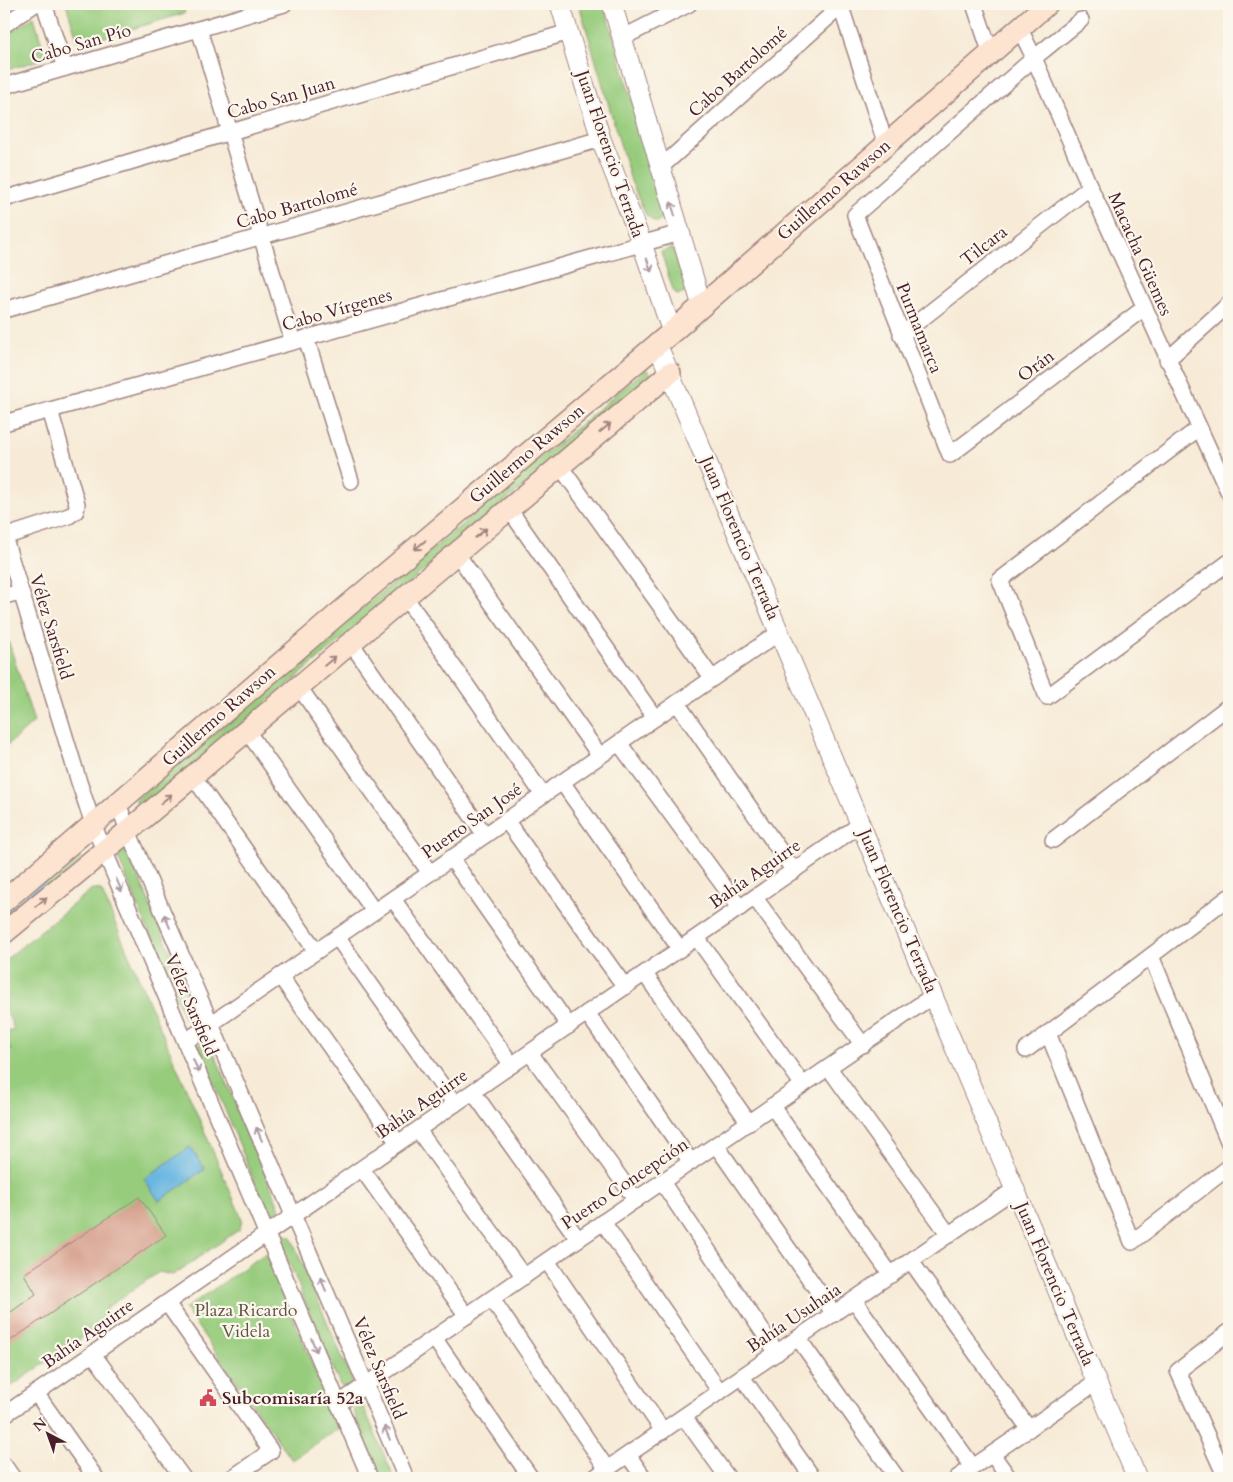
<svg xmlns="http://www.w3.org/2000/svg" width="1233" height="1482" viewBox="0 0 1233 1482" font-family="Cardo,serif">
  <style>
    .green { fill: #97cc7d; stroke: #707654 }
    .water { fill: #67b6e1; stroke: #586a86 }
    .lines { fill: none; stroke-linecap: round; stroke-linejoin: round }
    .stream { stroke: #67b6e1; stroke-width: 4.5 }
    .building { fill: #d59c8a }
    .minor-casing { stroke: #a08581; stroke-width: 18 }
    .tertiary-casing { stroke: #a08581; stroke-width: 21 }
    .secondary-casing { stroke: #a08581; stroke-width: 24 }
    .minor { stroke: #fff; stroke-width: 15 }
    .tertiary { stroke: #fff; stroke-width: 19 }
    .secondary { stroke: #fde4d1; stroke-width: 21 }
    .oneway { stroke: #ae9aa0 }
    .oneway2 { stroke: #a4827e }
    .labels { text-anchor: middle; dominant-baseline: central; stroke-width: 4.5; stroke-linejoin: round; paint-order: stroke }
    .street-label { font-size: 18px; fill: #4a1f2b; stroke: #fbf7ec }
    .park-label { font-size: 18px; fill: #615344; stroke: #fbf7ec }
    .poi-label { font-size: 18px; font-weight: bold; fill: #4a1f2b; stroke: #fbf7ec; text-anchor: start }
  </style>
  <rect width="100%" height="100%" fill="#fbf7ec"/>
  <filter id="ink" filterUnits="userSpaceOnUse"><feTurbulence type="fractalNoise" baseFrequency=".02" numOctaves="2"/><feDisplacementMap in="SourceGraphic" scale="10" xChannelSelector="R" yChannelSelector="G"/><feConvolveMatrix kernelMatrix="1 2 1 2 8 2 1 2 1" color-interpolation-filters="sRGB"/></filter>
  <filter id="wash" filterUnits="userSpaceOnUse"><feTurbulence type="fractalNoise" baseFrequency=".0096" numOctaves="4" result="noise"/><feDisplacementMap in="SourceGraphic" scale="20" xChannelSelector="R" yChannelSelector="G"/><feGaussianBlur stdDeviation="1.12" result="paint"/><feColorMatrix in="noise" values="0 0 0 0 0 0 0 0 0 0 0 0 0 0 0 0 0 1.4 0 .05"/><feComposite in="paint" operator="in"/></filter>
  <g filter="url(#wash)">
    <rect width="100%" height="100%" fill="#f7ebd7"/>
    <g class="green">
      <polygon points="66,4 182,4 185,13 79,45"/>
      <polygon points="579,4 604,4 662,205 664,214 659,222 655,222 646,215 631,181"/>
      <polygon points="34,17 46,58 4,71 4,37"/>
      <polygon points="672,248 686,287 685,293 679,295 675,294 673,290 661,252"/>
      <polygon points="646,369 653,377 142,808 135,800"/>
      <polygon points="4,627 34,722 4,748"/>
      <polygon points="124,848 127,850 196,1012 197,1017 194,1021 189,1021 185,1019 117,855 116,851"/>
      <polygon points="77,854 82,861 4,926 4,916"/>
      <polygon points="92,889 101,890 242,1219 240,1229 173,1275 159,1272 106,1308 102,1324 6,1390 4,1389 4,1052 11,1051 4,1034 14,1029 4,1005 4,961"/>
      <polygon points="203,1040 210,1043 279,1206 279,1210 276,1215 271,1215 267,1212 200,1049 199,1044"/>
      <polygon points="284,1234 291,1237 351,1378 352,1382 348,1387 343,1387 340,1385 281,1243 280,1238"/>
      <polygon points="266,1253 339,1428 292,1460 185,1309"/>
      <polygon points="358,1405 364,1408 394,1478 381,1478 354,1413 353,1409"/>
    </g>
    <polygon class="water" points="190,1147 205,1169 159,1201 144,1179"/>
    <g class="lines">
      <polyline class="stream" points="4,916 89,844"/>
    </g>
    <g id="blocks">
      <polygon class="building" points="139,1197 166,1235 4,1345 4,1317 36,1294 24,1274"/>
    </g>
  </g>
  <g filter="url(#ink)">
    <use href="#blocks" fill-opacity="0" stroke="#a08581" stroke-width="1"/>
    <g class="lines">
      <g class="minor-casing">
        <g id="minor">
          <polyline points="44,4 65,68"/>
          <polyline points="840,4 886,145"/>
          <polyline points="974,4 991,54"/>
          <polyline points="1081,20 1034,58 855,215 950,455 1144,308"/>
          <polyline points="4,25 35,4"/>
          <polyline points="199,29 293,342"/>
          <polyline points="1020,29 1034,58 1090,187 1229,493"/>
          <polyline points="622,38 689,4"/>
          <polyline points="4,86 284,4"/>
          <polyline points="661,167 841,6"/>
          <polyline points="4,199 569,32"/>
          <polyline points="4,310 601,139"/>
          <polyline points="901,335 1090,187"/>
          <polyline points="306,338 351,481"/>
          <polyline points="1167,360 1229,304"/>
          <polyline points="4,423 680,233"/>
          <polyline points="1199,428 1000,580 1047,697 1229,562"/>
          <polyline points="560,466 712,678"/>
          <polyline points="509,509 655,718"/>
          <polyline points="4,536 79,782 93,824 370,1478"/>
          <polyline points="4,537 69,516 76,511 77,504 50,410"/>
          <polyline points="457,554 600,756"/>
          <polyline points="4,596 21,592"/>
          <polyline points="405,597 543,795"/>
          <polyline points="351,643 485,835"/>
          <polyline points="299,687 430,873"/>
          <polyline points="677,703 794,871"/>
          <polyline points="247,731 374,911"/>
          <polyline points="619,743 740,908"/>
          <polyline points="193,776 316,951"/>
          <polyline points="562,782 680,949"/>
          <polyline points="118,803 128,831 406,1478"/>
          <polyline points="506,820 625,987"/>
          <polyline points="1053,840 1229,706"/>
          <polyline points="451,858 569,1026"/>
          <polyline points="755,898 863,1045"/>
          <polyline points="393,899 512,1065"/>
          <polyline points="337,937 455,1104"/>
          <polyline points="697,938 803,1085"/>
          <polyline points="1151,956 1229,1143"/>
          <polyline points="645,974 749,1123"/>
          <polyline points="280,976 398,1143"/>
          <polyline points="587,1013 691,1162"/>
          <polyline points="1048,1033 1132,1242 1229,1167"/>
          <polyline points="186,1041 780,632"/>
          <polyline points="1026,1050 1229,897"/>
          <polyline points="530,1053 636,1200"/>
          <polyline points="829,1068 949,1235"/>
          <polyline points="473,1092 578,1239"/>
          <polyline points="772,1106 891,1275"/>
          <polyline points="418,1130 524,1277"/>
          <polyline points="716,1145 834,1314"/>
          <polyline points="362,1169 467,1316"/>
          <polyline points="662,1182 777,1353"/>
          <polyline points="603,1222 720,1392"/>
          <polyline points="547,1261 663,1431"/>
          <polyline points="911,1261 1029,1429"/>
          <polyline points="492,1299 607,1469"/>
          <polyline points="854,1300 973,1467"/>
          <polyline points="167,1303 271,1451 232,1478"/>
          <polyline points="434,1338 531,1478"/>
          <polyline points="798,1338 897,1478"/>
          <polyline points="93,1354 183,1478"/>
          <polyline points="742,1377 813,1478"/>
          <polyline points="36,1393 96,1478"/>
          <polyline points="338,1404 934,995"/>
          <polyline points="4,1415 861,824"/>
          <polyline points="684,1417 728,1478"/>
          <polyline points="992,1454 1009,1478"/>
          <polyline points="628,1455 644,1478"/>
          <polyline points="4,1465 13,1478"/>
          <polyline points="594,1478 1015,1189"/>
          <polyline points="957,1478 1097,1382"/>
          <polyline points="1226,1478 1178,1371 1229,1332"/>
        </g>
      </g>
      <g class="tertiary-casing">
        <g id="tertiary">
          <polyline points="560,4 601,139 642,244 672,332"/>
          <polyline points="612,4 702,306"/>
          <polyline points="657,344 1137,1478"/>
        </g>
      </g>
      <g class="secondary-casing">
        <g id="secondary">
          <polyline points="4,901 338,614 672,332 1047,4"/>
          <polyline points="4,933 128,831 670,373"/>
        </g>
      </g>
      <use href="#minor" class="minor"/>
      <use href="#tertiary" class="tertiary"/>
      <use href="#secondary" class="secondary"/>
    </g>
    <defs><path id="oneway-shaft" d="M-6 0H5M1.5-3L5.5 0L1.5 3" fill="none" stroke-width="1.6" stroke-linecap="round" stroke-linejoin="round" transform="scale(1.25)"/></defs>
    <g class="oneway">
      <use href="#oneway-shaft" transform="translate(673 209) rotate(-107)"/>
      <use href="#oneway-shaft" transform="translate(649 265) rotate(71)"/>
      <use href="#oneway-shaft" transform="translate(119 885) rotate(67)"/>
      <use href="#oneway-shaft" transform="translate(167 921) rotate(-113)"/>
      <use href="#oneway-shaft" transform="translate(196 1066) rotate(67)"/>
      <use href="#oneway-shaft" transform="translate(259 1134) rotate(-113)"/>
      <use href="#oneway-shaft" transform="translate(323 1284) rotate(-113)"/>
      <use href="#oneway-shaft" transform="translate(314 1345) rotate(67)"/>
      <use href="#oneway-shaft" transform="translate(387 1433) rotate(-113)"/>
    </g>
    <g class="oneway2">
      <use href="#oneway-shaft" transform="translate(605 428) rotate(-40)"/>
      <use href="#oneway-shaft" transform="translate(481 533) rotate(-40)"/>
      <use href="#oneway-shaft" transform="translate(420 545) rotate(140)"/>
      <use href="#oneway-shaft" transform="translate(330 661) rotate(-40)"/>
      <use href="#oneway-shaft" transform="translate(166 799) rotate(-40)"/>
      <use href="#oneway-shaft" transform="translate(41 902) rotate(-39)"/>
    </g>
  </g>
  <defs>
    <g id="civic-bare" transform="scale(1.35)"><path d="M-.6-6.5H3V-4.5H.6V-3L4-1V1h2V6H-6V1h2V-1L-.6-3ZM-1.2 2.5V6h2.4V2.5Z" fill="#d1495b" stroke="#fbf7ec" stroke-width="2.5" paint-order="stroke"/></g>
  </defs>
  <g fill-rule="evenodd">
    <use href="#civic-bare" x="208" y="1398"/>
  </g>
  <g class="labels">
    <g class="street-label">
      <text transform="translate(81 44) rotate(-16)">Cabo San Pío</text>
      <text transform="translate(738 72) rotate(-42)">Cabo Bartolomé</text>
      <text transform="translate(281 98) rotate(-16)">Cabo San Juan</text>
      <text transform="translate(610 154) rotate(71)">Juan Florencio Terrada</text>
      <text transform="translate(834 190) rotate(-41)">Guillermo Rawson</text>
      <text transform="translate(297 206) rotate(-16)">Cabo Bartolomé</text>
      <text transform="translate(984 246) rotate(-38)">Tilcara</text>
      <text transform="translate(1140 254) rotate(66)">Macacha Güemes</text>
      <text transform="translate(337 310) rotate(-16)">Cabo Vírgenes</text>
      <text transform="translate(919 328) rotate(68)">Purmamarca</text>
      <text transform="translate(1036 366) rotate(-37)">Orán</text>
      <text transform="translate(527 454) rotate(-40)">Guillermo Rawson</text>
      <text transform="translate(740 538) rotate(67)">Juan Florencio Terrada</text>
      <text transform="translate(51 627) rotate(73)">Vélez Sarsfield</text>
      <text transform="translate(219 716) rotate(-41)">Guillermo Rawson</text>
      <text transform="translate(472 821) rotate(-35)">Puerto San José</text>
      <text transform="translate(755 874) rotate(-35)">Bahía Aguirre</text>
      <text transform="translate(898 911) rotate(67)">Juan Florencio Terrada</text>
      <text transform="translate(191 1005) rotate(67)">Vélez Sarsfield</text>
      <text transform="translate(422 1104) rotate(-35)">Bahía Aguirre</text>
      <text transform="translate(625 1184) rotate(-34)">Puerto Concepción</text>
      <text transform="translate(1055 1284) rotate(67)">Juan Florencio Terrada</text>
      <text transform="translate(794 1318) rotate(-34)">Bahía Usuhaia</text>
      <text transform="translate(88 1334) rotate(-35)">Bahía Aguirre</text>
      <text transform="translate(379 1368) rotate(67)">Vélez Sarsfield</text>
    </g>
    <g class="park-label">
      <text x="246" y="1310">Plaza Ricardo<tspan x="246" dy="21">Videla</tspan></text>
    </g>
    <g class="poi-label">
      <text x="222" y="1398">Subcomisaría 52a</text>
    </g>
  </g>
  <rect width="1233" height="1482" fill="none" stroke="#fbf7ec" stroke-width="20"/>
  <g transform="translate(48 1434) rotate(319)" stroke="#fbf7ec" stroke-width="4" paint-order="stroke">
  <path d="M0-4L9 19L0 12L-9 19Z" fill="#4a1f2b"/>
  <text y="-8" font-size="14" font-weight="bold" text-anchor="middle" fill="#4a1f2b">N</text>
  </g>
</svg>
